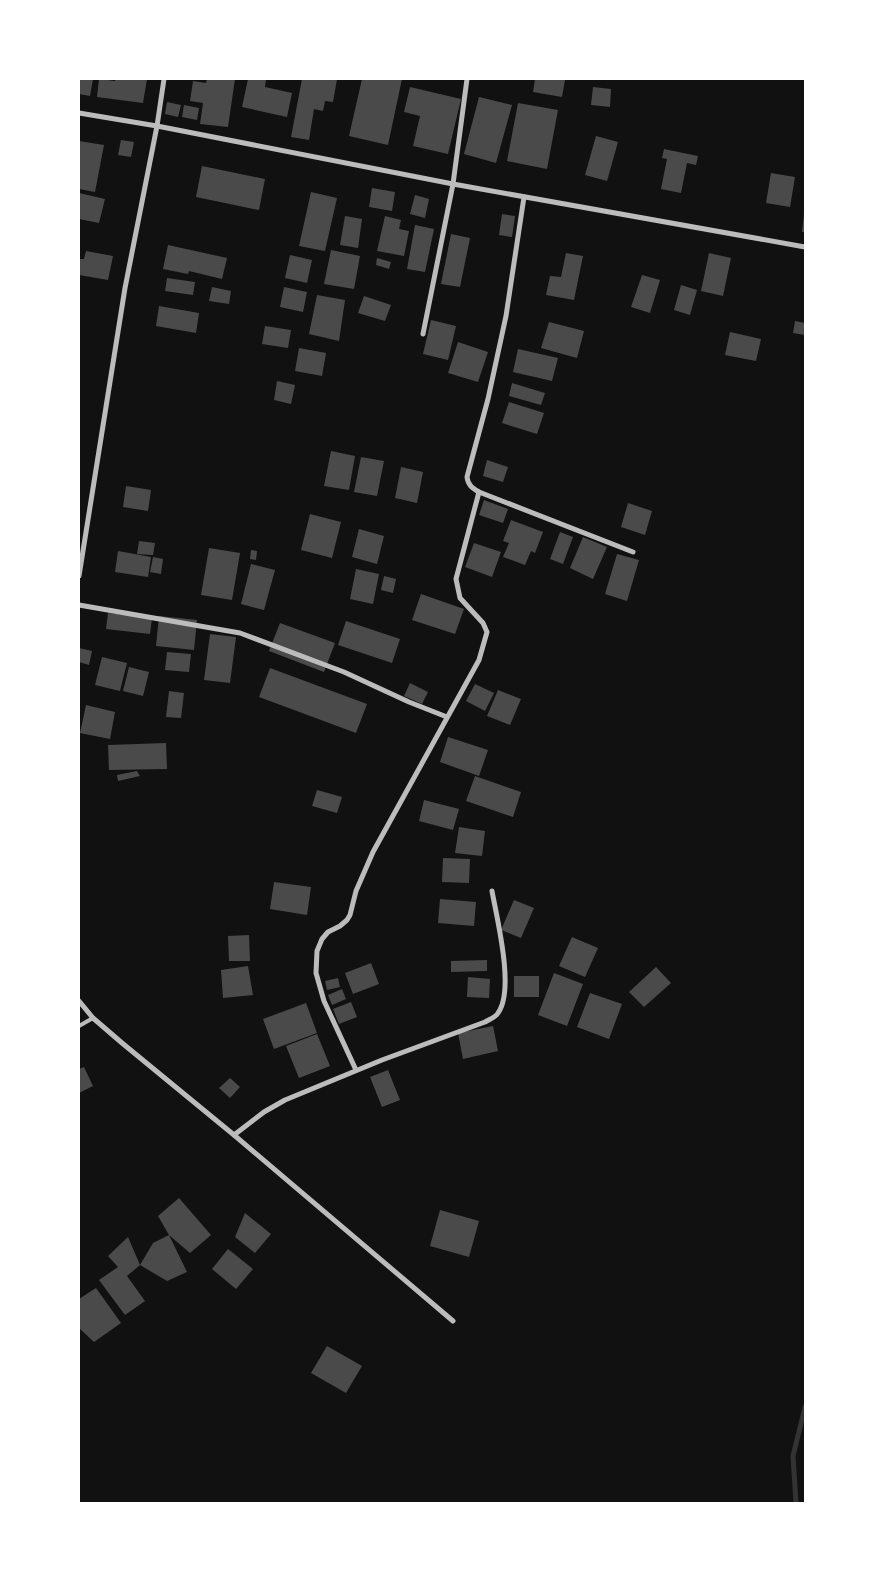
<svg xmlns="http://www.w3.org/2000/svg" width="884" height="1582" viewBox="0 0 884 1582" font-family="Signika,sans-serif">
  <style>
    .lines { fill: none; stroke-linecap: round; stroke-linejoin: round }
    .stream { stroke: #333; stroke-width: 5 }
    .building { fill: #4a4a4a }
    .service { stroke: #bcbcbc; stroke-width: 4 }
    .minor { stroke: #bcbcbc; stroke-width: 5 }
  </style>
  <rect width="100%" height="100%" fill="#111"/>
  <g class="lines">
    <polyline class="stream" points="796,1503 793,1456 805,1407"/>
  </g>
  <g class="building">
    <polygon points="79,79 93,79 90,96 79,94"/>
    <polygon points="99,79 115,81 116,79 147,79 143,103 97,97"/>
    <polygon points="207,79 235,79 228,127 200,124 203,103 190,101 193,81 206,83"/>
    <polygon points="248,79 266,79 265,87 292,93 287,117 242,107"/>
    <polygon points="302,79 337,79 333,102 325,101 323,111 314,109 309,140 291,137"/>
    <polygon points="362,79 402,79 388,145 349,136"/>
    <polygon points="535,79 565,80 562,97 533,92"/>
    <polygon points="410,87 461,99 448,154 413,146 420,116 404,112"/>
    <polygon points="593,87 611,89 610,107 591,105"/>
    <polygon points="479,97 512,105 496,163 464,154"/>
    <polygon points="167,102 181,105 178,117 165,114"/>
    <polygon points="518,103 558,110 547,169 507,161"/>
    <polygon points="184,105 199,108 197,120 182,117"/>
    <polygon points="596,136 618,142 607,181 585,175"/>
    <polygon points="121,140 134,142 131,157 118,155"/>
    <polygon points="79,141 104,145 95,192 79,189"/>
    <polygon points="664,149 698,156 696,165 687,163 681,193 661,189 667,159 662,158"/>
    <polygon points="202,166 265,179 259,210 196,197"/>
    <polygon points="771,173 795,177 790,207 766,203"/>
    <polygon points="372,188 395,192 392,211 369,207"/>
    <polygon points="311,192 337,198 325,251 299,246"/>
    <polygon points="79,193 105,199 99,223 79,219"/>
    <polygon points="415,195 429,199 425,218 410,214"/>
    <polygon points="502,214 515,216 512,237 499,235"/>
    <polygon points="804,214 805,214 805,232 802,232"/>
    <polygon points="345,216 362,219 358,248 340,245"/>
    <polygon points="385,216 401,220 399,229 409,231 404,256 377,251"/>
    <polygon points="415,225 434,229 425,272 407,269"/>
    <polygon points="451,234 470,238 460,287 441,284"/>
    <polygon points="168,245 227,258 222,279 189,271 188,274 163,269"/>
    <polygon points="331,250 360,256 354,289 324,284"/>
    <polygon points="86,251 113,256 108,280 79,275 79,259 84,259"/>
    <polygon points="566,253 583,256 574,300 546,295 550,276 561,277"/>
    <polygon points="709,253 731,258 723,296 701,291"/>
    <polygon points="290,255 312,260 307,283 285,278"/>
    <polygon points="377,258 391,262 389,269 376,265"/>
    <polygon points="642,275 660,280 650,313 631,307"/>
    <polygon points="167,278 195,282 193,295 165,291"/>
    <polygon points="681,285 697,290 690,315 674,310"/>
    <polygon points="212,287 231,291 229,304 209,301"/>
    <polygon points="284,287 307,292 303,312 280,307"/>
    <polygon points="317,295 345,300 339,341 309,334"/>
    <polygon points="364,296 391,305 385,321 358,313"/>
    <polygon points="159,306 199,313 196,333 156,326"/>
    <polygon points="431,320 456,326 448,360 423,354"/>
    <polygon points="795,321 805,323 805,335 793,333"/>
    <polygon points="549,322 584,331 577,358 541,348"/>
    <polygon points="265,326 291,330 288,348 262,344"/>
    <polygon points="730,332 761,339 756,361 725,355"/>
    <polygon points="458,342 488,352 478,382 448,373"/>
    <polygon points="299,348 326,353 322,376 295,371"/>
    <polygon points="518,349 558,358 552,381 513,372"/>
    <polygon points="277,381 295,385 291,404 274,400"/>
    <polygon points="512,383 545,393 541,405 509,396"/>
    <polygon points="509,402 544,413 537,434 502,423"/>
    <polygon points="331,451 355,456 349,490 324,486"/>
    <polygon points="361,457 384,461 377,496 354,492"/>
    <polygon points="487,460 508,467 503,482 483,476"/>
    <polygon points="401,467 423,472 417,503 395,498"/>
    <polygon points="126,486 151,490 148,511 123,507"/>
    <polygon points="484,500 508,509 503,523 479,515"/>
    <polygon points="628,503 652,511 645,535 621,527"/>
    <polygon points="310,514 341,522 332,558 301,550"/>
    <polygon points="511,520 543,532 535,553 531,551 525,565 503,557 509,543 503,541"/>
    <polygon points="359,529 384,536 377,564 352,557"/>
    <polygon points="560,532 573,537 563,564 550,559"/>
    <polygon points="583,537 607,547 593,579 570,568"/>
    <polygon points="139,541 155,543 153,555 137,554"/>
    <polygon points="474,543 501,552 492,577 465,567"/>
    <polygon points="209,548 240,553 232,600 201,595"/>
    <polygon points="251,550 257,551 256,560 250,559"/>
    <polygon points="118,551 151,557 148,577 115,572"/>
    <polygon points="617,554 639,560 627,601 605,594"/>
    <polygon points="153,557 163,559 161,574 150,572"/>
    <polygon points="251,564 275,570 264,610 241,604"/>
    <polygon points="356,569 379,574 373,604 350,599"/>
    <polygon points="384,576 396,579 393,593 381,590"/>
    <polygon points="421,594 464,609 455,634 412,620"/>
    <polygon points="108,613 152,618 150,634 106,629"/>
    <polygon points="159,616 197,620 194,650 156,646"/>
    <polygon points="346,621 400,639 392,663 338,645"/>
    <polygon points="280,623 335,643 324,672 269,651"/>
    <polygon points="210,634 236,637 230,683 204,680"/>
    <polygon points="79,648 92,651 89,665 79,662"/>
    <polygon points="167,652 191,654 189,672 165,670"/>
    <polygon points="102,657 127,663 120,691 95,685"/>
    <polygon points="129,667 149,672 143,696 123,691"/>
    <polygon points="270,668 367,704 356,733 259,697"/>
    <polygon points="410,683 428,692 422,704 404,696"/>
    <polygon points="475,684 494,693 485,711 466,701"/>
    <polygon points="498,690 521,699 510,725 487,716"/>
    <polygon points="169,691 184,693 181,718 166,717"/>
    <polygon points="86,705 115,712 110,739 80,733"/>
    <polygon points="448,737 488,750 479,776 440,762"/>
    <polygon points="166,743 167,769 109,770 108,745"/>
    <polygon points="137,771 140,776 118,781 117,775"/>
    <polygon points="475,776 521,792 513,817 466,801"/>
    <polygon points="317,790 342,797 337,813 312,806"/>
    <polygon points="424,800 459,809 453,830 419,821"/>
    <polygon points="459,827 485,831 482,856 455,853"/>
    <polygon points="443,858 470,859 469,883 442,882"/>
    <polygon points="274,882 311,887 307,915 270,909"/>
    <polygon points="440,899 476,902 474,926 438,923"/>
    <polygon points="514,900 534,908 521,938 501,930"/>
    <polygon points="249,935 250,961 229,961 228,936"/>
    <polygon points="572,937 598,948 585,977 559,966"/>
    <polygon points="487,960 487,971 451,972 451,961"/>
    <polygon points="371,963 379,984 353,994 345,973"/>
    <polygon points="248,966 253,995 223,998 221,970"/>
    <polygon points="656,967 671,983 644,1007 629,992"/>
    <polygon points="554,973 583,984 567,1026 538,1015"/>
    <rect x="514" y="976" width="25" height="21"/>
    <polygon points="468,977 490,979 489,998 467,997"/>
    <polygon points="338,978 340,987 327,990 325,981"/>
    <polygon points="342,989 346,999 332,1005 328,995"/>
    <polygon points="590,993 622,1004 609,1039 577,1027"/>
    <polygon points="351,1002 357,1017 339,1024 333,1009"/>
    <polygon points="306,1003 317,1033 274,1049 263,1019"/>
    <polygon points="493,1026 498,1051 463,1059 458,1033"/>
    <polygon points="317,1034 330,1066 299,1078 286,1046"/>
    <polygon points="84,1067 93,1086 79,1093 79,1069"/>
    <polygon points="388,1070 400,1100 382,1107 370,1077"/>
    <polygon points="230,1078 240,1087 230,1098 219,1088"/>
    <polygon points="179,1198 211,1235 190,1253 169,1235 158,1216"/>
    <polygon points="440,1210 479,1221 469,1257 430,1246"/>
    <polygon points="245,1213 271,1234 255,1253 235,1237"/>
    <polygon points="169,1235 187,1272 167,1281 140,1265 153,1243"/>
    <polygon points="128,1237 140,1265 127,1276 145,1301 125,1315 99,1280 118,1267 108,1256"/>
    <polygon points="228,1249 253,1269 236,1289 212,1269"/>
    <polygon points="96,1288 121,1323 94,1342 79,1328 79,1299"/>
    <polygon points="327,1346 362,1366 346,1393 311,1373"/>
  </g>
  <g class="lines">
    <polyline class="service" points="79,1026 93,1018"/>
    <g class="minor">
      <polyline points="79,113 157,126 453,184 805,247"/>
      <path d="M524,197l-18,119 -18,83 -21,78c1,8 5,11 12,15l154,60"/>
      <polyline points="423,334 453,184 467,79"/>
      <polyline points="79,576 125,288 157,126 164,79"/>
      <polyline points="79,605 240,633 344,672 409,702 447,717"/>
      <polyline points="79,1001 93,1018 122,1043 234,1135 453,1321"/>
      <polyline points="356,1070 324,1001 316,973 317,951 322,939 328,932 340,926 347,920 350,915 356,891 373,852 479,660 487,632 483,623 460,598 456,579 479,492"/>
      <path d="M234,1135l30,-23 21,-12 97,-40 103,-38c5,-3 11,-5 13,-9 17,-23 -1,-94 -6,-122"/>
    </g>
  </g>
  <rect width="884" height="1582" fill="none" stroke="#ffffff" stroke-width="160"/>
</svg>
